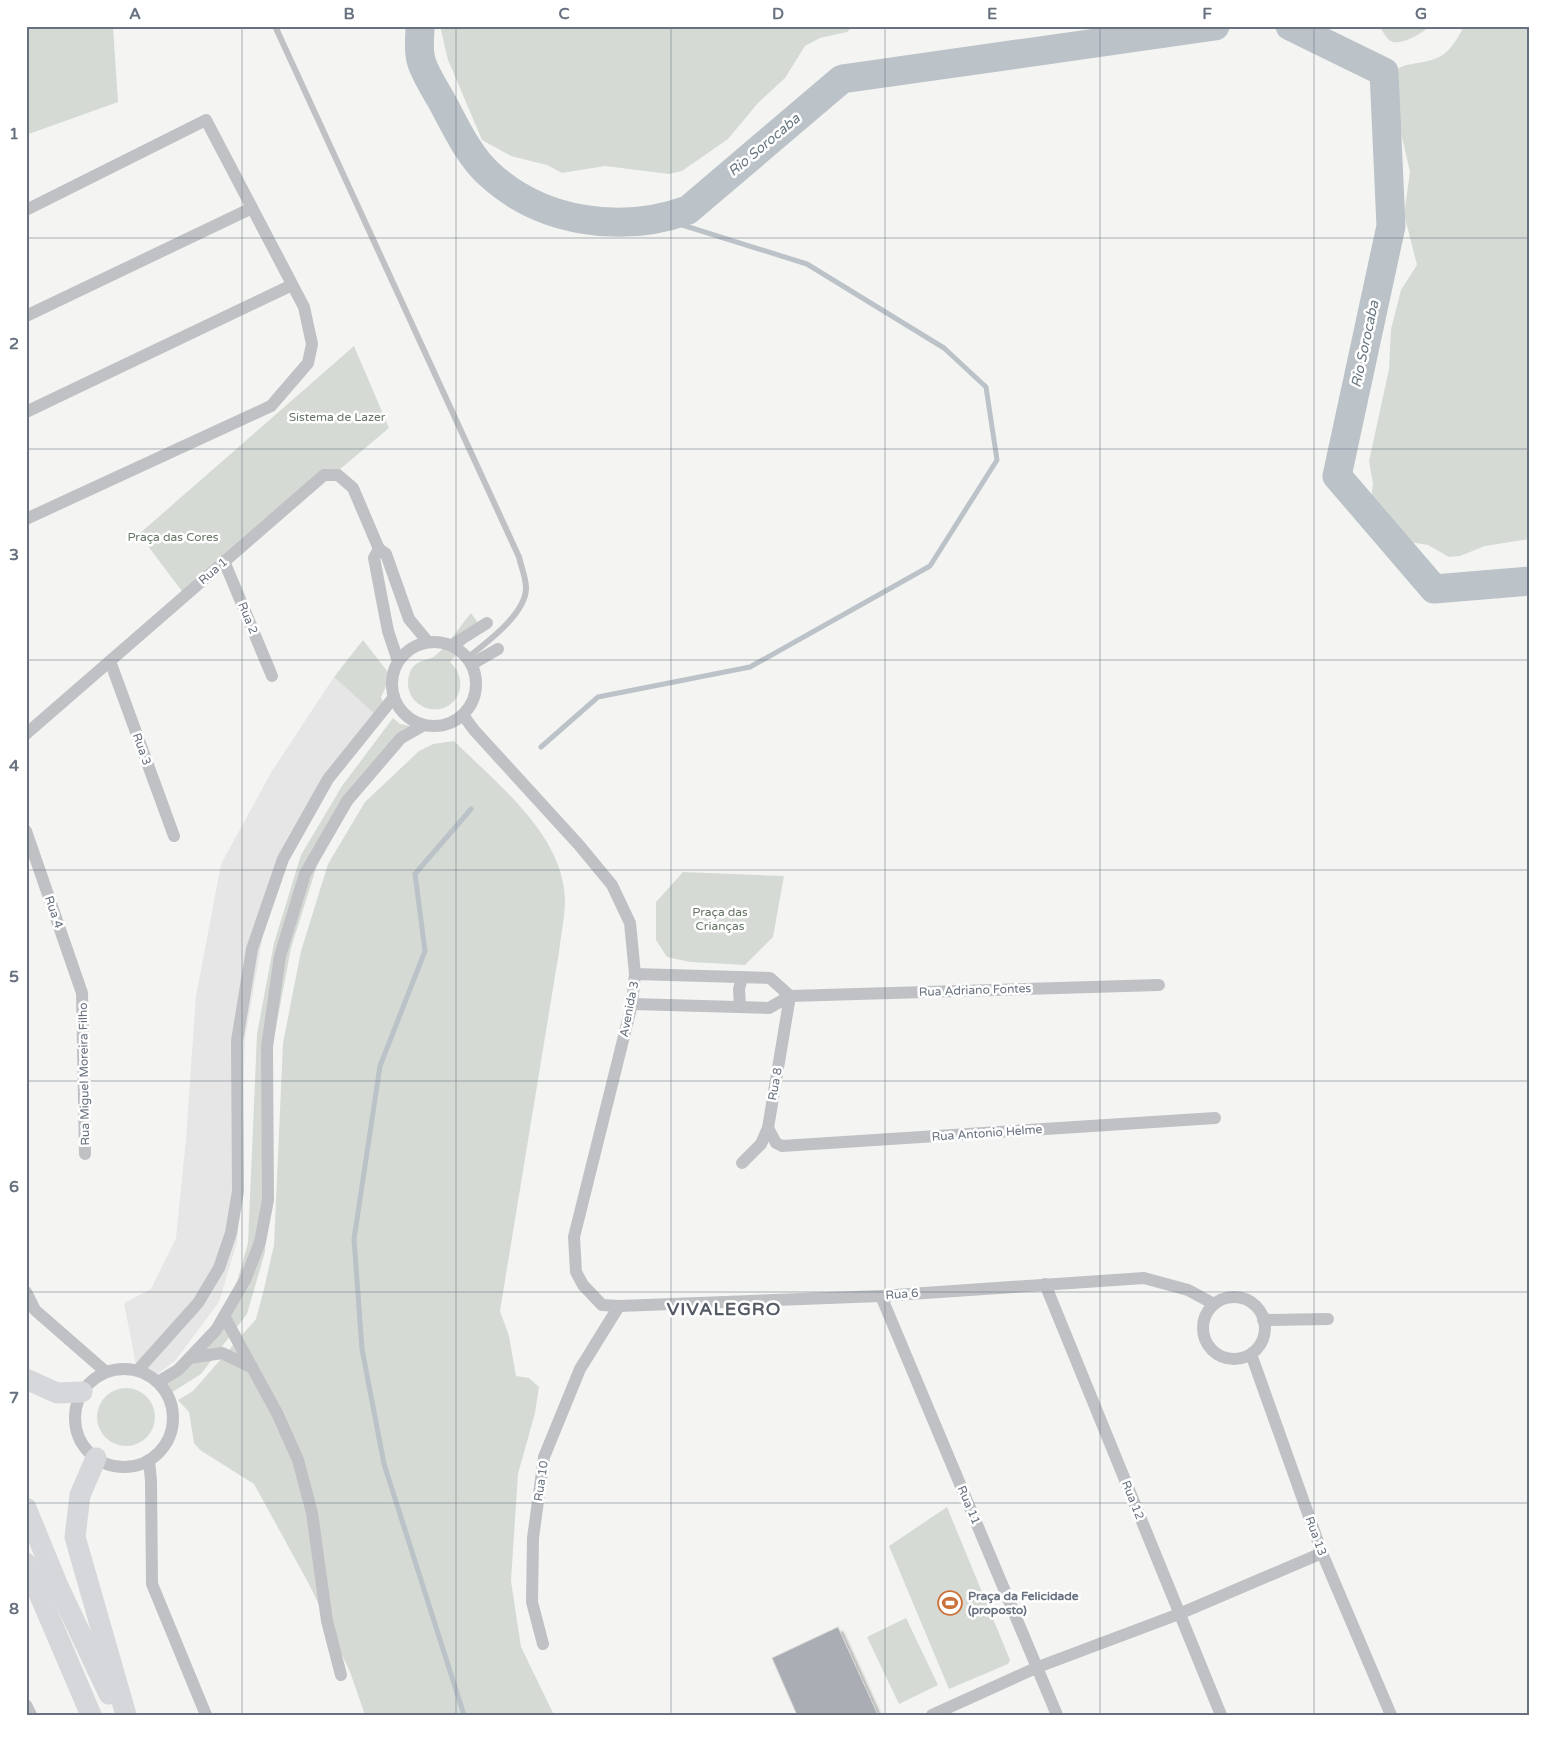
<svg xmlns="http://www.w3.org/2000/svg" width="1556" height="1741" viewBox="0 0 1556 1741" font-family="'Varela Round',sans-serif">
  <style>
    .built { fill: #e5e6e5 }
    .green { fill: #d5dbd4 }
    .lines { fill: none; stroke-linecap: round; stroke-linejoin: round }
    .stream { stroke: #bbc2c8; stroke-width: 5 }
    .river { stroke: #bbc2c8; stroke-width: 29 }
    .building { fill: #aaaeb4; stroke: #d6d6d4; filter: url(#shadow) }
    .service { stroke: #bfc1c5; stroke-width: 6 }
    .minor { stroke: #bfc1c5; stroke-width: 12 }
    .trunk { stroke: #d5d7db; stroke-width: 21 }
    .grid { fill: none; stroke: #68717f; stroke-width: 1; stroke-opacity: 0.55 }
    .labels { text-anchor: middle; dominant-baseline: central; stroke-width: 5; stroke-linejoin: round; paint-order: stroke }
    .park-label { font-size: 12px; fill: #677766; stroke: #fff }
    .street-label { font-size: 12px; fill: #68717f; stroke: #fff }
    .poi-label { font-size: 12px; font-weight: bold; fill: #68717f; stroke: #fff; text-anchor: start }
    .water-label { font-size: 14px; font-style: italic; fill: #697882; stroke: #fff }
    .district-label { font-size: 18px; font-weight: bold; letter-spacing: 1px; fill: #555b65; stroke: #fff }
    .neatline { fill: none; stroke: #68717f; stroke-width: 2 }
    .grid-label { font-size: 16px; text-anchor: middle; font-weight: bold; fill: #68717f }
  </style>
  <defs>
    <filter id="shadow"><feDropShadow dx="4.5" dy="4.5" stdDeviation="1" flood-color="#0004"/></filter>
  </defs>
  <rect width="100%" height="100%" fill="#f4f5f2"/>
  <polygon class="built" points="334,677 379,718 331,783 290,854 263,934 245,1039 237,1242 219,1302 175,1361 149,1380 138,1375 124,1303 151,1289 176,1238 186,1139 196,996 221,864 272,771"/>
  <g class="green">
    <polygon points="26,26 113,26 118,102 26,135"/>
    <polygon points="440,26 853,26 847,32 820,38 805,46 785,78 758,103 728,139 682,171 669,174 605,166 562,173 547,165 511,156 482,140 448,60"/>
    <path d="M1379,26h51c-7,7 -32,22 -41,14 -4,-4 -7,-10 -10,-14z"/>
    <path d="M1464,26h66v513l-45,7 -25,10 -11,1 -21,-12 -25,-4 -10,-5 -23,-31 3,-21 -4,-23 20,-92 2,-40 10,-39 16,-25 -13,-51 6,-42 -22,-96c15,-16 33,-10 51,-19 11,-5 20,-21 25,-31z"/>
    <polygon points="354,346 389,428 187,598 139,534"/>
    <path d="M471,613l9,13 -30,36c12,11 15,29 2,41 -17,15 -45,2 -44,-21 2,-25 19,-19 28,-27 13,-11 24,-29 35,-42z"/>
    <polygon points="363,640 391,676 381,697 386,710 379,718 334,677"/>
    <polygon points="393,718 400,724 410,726 355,799 318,862 291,948 273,1043 265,1252 247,1314 201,1374 171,1393 159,1384 230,1307 248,1243 257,1034 274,943 301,855 342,786"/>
    <path d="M454,741c42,42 109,93 111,158 0,18 -4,36 -6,53l-59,359 9,25 7,40 13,2 10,9 -4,26 -17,61 -7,107 10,66 33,68h-189l-15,-43 -40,-86 -56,-102 -54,-34 -6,-7 -5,-31 -11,-12 15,-9 63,-72 7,-26 11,-48 9,-202 18,-92 27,-87 37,-62 54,-51 14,-7z"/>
    <polygon points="683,872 784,876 773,937 745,965 690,962 667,957 656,940 656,902"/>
    <circle cx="126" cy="1417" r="29"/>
    <polygon points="947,1507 1010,1660 1008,1664 949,1689 889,1546"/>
    <polygon points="906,1618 938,1685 899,1704 867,1637"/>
  </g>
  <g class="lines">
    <g class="stream">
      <polyline points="541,747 598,697 750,667 930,566 997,460 986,387 944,348 807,264 663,219"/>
      <polyline points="464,1715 384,1464 362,1349 354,1239 380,1066 425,951 415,874 471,809"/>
    </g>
    <g class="river">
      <path d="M420,26c0,11 -2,24 1,34 4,16 19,36 26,51 11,21 24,47 42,63 53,49 133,60 199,36l154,-131 373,-53"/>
      <polyline points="1290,26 1384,72 1391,226 1337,476 1434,589 1530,581"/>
    </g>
  </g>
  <polygon class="building" points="838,1627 878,1715 797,1715 772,1658"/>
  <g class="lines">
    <path class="service" d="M275,26l244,531c2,9 7,21 7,31 0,26 -40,55 -59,70"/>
    <g class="minor">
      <polyline points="26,210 206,120 304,307 312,344 308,363 271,406 26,519"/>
      <polyline points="26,316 252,208"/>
      <polyline points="26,412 292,285"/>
      <polyline points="379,549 374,558 388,631 398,661"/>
      <polyline points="379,549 386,554 409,619 428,642"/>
      <polyline points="224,561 272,676"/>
      <circle cx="434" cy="684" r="42"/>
      <polyline points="452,645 487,623"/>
      <polyline points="110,661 174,836"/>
      <polyline points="472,664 498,649"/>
      <polyline points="463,715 474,730 579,845 612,885 630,923 635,974 632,1004 574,1237 576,1272 583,1285 602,1305 619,1306 881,1296 1144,1278 1188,1290 1214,1304"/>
      <polyline points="26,734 324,475 338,475 353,488 379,549"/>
      <polyline points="26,831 82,993 85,1154"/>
      <polyline points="635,974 770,978 790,996"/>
      <polyline points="632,1004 769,1008 790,996 1159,985"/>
      <polyline points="740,1006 739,989 742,978"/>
      <polyline points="768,1128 776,1143 782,1146 1215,1118"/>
      <polyline points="742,1163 761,1144 768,1128 790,996"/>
      <polyline points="1045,1284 1221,1715"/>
      <polyline points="26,1292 35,1310 106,1372"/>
      <polyline points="881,1296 1057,1715"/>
      <circle cx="1234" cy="1328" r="31"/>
      <polyline points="224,1316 277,1413 298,1460 312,1513 327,1621 341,1675"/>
      <polyline points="1263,1320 1328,1319"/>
      <polyline points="1251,1354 1322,1553 1391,1715"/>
      <polyline points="190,1358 222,1353 251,1367"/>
      <circle cx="124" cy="1418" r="49"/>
      <polyline points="138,1370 198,1303 219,1268 231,1233 238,1191 237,1041 252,949 283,859 328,779 394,697"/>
      <polyline points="158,1382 178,1370 216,1330 245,1280 260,1242 268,1200 267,1047 280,956 305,874 347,801 401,738 424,725"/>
      <polyline points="149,1460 151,1481 152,1584 206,1715"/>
      <polyline points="543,1644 532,1602 533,1538 544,1457 580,1369 619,1306"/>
      <polyline points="26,1705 31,1715"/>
      <polyline points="932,1715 1038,1667 1179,1614 1322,1553"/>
    </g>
    <g class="trunk">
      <polyline points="26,1379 57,1393 82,1392"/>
      <polyline points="96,1458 80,1495 75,1537 126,1715"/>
      <polyline points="26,1508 58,1586 109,1694"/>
      <polyline points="26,1563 91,1715"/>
    </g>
  </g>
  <path class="grid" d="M242,26v1689M456,26v1689M671,26v1689M885,26v1689M1100,26v1689M1314,26v1689M26,238h1504M26,449h1504M26,660h1504M26,870h1504M26,1081h1504M26,1292h1504M26,1503h1504"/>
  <defs>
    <g id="stadium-ring" transform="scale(1.25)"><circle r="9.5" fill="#fff" stroke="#cb723b" stroke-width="1.5"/><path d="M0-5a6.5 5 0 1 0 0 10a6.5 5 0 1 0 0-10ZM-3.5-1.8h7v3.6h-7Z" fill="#cb723b"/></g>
  </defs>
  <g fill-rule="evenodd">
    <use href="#stadium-ring" x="950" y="1603"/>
  </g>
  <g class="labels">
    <g class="park-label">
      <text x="337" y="417">Sistema de Lazer</text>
      <text x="173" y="537">Praça das Cores</text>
      <text x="720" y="912">Praça das<tspan x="720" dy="14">Crianças</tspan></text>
    </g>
    <g class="street-label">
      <text transform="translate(213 571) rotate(-41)">Rua 1</text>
      <text transform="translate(248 618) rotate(68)">Rua 2</text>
      <text transform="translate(142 749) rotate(70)">Rua 3</text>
      <text transform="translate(54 912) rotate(71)">Rua 4</text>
      <text transform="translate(975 990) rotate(-2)">Rua Adriano Fontes</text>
      <text transform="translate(629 1009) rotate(-79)">Avenida 3</text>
      <text transform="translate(84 1074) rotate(-91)">Rua Miguel Moreira Filho</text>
      <text transform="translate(775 1084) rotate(-80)">Rua 8</text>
      <text transform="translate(987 1133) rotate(-4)">Rua Antonio Helme</text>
      <text transform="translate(902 1294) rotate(-4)">Rua 6</text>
      <text transform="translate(541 1481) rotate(-82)">Rua 10</text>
      <text transform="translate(1133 1500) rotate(68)">Rua 12</text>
      <text transform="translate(969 1505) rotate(67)">Rua 11</text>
      <text transform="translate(1316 1536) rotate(70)">Rua 13</text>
    </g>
    <g class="poi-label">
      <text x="968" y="1596">Praça da Felicidade<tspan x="968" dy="14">(proposto)</tspan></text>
    </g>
    <g class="water-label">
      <text transform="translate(764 145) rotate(-40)">Rio Sorocaba</text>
      <text transform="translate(1365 344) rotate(-78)">Rio Sorocaba</text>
    </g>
    <g class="district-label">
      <text x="724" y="1309">VIVALEGRO</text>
    </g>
  </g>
  <rect width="1556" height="1741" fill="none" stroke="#ffffff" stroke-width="55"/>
  <rect x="28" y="28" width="1500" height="1686" class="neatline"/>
  <g class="grid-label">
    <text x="135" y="19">A</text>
    <text x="349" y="19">B</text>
    <text x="564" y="19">C</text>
    <text x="778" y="19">D</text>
    <text x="992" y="19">E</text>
    <text x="1207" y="19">F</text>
    <text x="1421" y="19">G</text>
    <text x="14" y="139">1</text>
    <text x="14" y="349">2</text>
    <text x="14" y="560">3</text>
    <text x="14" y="771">4</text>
    <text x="14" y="982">5</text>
    <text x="14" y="1192">6</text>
    <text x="14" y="1403">7</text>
    <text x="14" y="1614">8</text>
  </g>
</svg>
